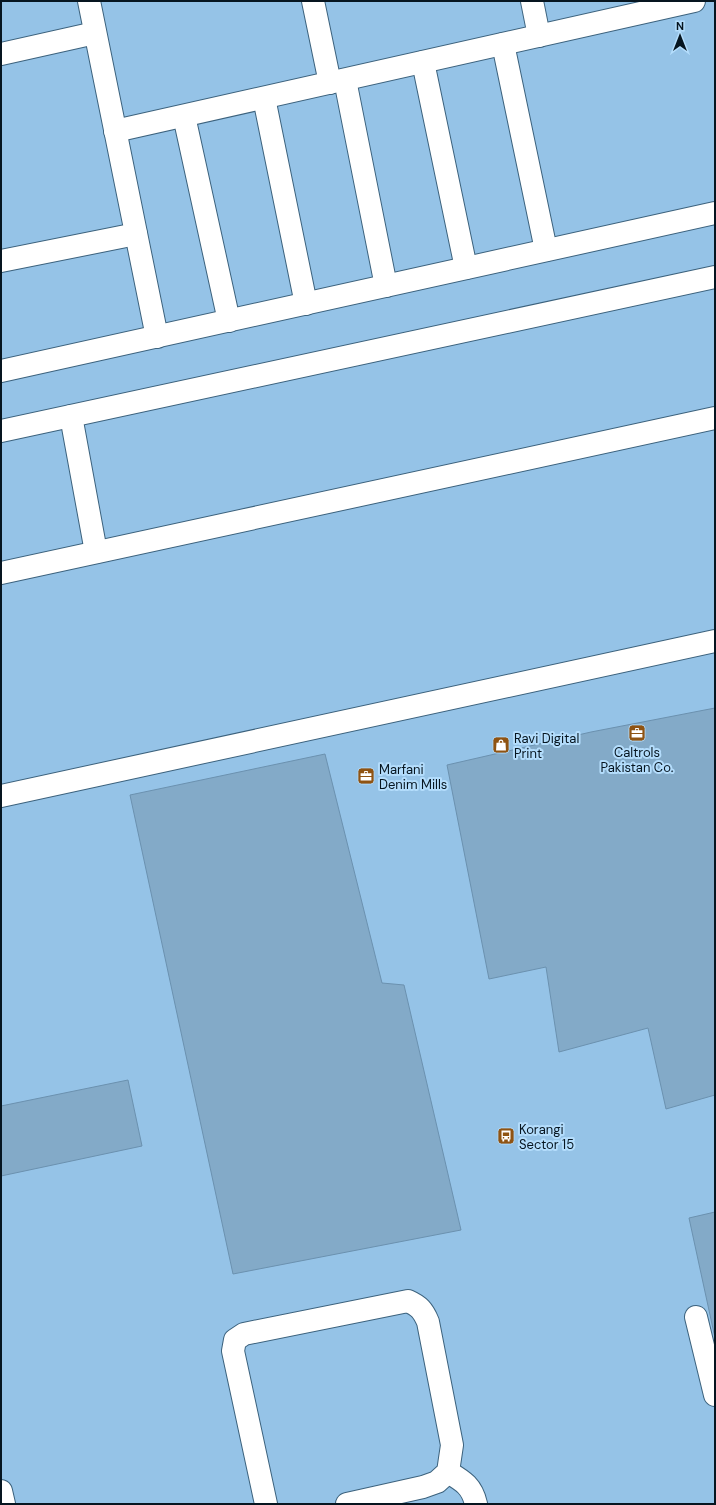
<svg xmlns="http://www.w3.org/2000/svg" width="716" height="1505" viewBox="0 0 716 1505" font-family="'DM Sans',sans-serif">
  <style>
    .built { fill: #95c3e7 }
    .building { fill: #83aac8; stroke: #6b91af }
    .lines { fill: none; stroke-linecap: round; stroke-linejoin: round }
    .minor-casing { stroke: #3c627d; stroke-width: 24 }
    .minor { stroke: #fff; stroke-width: 22 }
    .labels { text-anchor: middle; dominant-baseline: central; stroke-width: 4; stroke-linejoin: round; paint-order: stroke }
    .poi-label { font-size: 13px; fill: #061520; stroke: #b4ddfc; text-anchor: start }
  </style>
  <rect width="100%" height="100%" fill="#a7cfef"/>
  <rect class="built" x="1" y="1" width="714" height="1503"/>
  <g class="building">
    <polygon points="715,708 715,1095 666,1109 648,1028 559,1052 546,967 489,979 447,765 591,732"/>
    <polygon points="325,754 382,983 404,985 461,1230 233,1274 130,795"/>
    <polygon points="128,1080 142,1146 1,1176 1,1106"/>
    <polygon points="715,1212 715,1338 689,1218"/>
  </g>
  <g class="lines">
    <g class="minor-casing">
      <g id="minor">
        <polyline points="89,1 157,337"/>
        <polyline points="313,1 330,83"/>
        <polyline points="532,1 539,36"/>
        <polyline points="503,44 546,250"/>
        <polyline points="1,54 95,33"/>
        <polyline points="423,62 466,268"/>
        <polyline points="345,80 386,286"/>
        <polyline points="264,98 306,304"/>
        <polyline points="184,116 229,321"/>
        <polyline points="115,131 694,1"/>
        <polyline points="1,261 136,234"/>
        <polyline points="1,371 715,213"/>
        <polyline points="71,416 96,552"/>
        <polyline points="1,431 715,277"/>
        <polyline points="1,573 715,418"/>
        <polyline points="1,796 715,641"/>
        <polyline points="696,1317 715,1395"/>
        <path d="M448,1472c15,9 24,14 28,32"/>
        <polyline points="1,1491 4,1504"/>
        <path d="M266,1504l-33,-153 2,-11 9,-6 164,-33c11,5 15,9 20,21l24,123 -4,27 -11,10 -14,5 -76,17"/>
      </g>
    </g>
    <use href="#minor" class="minor"/>
  </g>
  <defs>
    <g id="office-square" transform="scale(0.9)"><rect x="-9" y="-9" width="18" height="18" rx="4" fill="#8f5312" stroke="#b4ddfc"/><path d="M-6-3h4V-5.5h4V-3h4V5H-6ZM-1-4.5V-3h2v-1.5ZM-6 0V1H6V0Z" fill="#fff"/></g>
    <g id="shop-square" transform="scale(0.9)"><rect x="-9" y="-9" width="18" height="18" rx="4" fill="#8f5312" stroke="#b4ddfc"/><path d="M-5-2.5h2.3a2.7 3.5 0 0 1 5.4 0H5L5.5 6h-11ZM-1.5-2.5h3a1.5 2.3 0 0 0-3 0Z" fill="#fff"/></g>
    <g id="bus-square" transform="scale(0.9)"><rect x="-9" y="-9" width="18" height="18" rx="4" fill="#8f5312" stroke="#b4ddfc"/><path d="M-5-6H5V4H4V6H2V4H-2V6H-4V4H-5ZM-3.5-4V0h7V-4ZM-3.5 1.2v1.5H-2V1.2ZM2 1.2v1.5H3.5V1.2Z" fill="#fff"/></g>
  </defs>
  <g fill-rule="evenodd">
    <use href="#office-square" x="637" y="733"/>
    <use href="#shop-square" x="501" y="745"/>
    <use href="#office-square" x="366" y="776"/>
    <use href="#bus-square" x="506" y="1136"/>
  </g>
  <g class="labels">
    <g class="poi-label">
      <text x="514" y="738">Ravi Digital<tspan x="514" dy="15">Print</tspan></text>
      <text x="637" y="752" text-anchor="middle">Caltrols<tspan x="637" dy="15">Pakistan Co.</tspan></text>
      <text x="379" y="769">Marfani<tspan x="379" dy="15">Denim Mills</tspan></text>
      <text x="519" y="1129">Korangi<tspan x="519" dy="15">Sector 15</tspan></text>
    </g>
  </g>
  <rect width="716" height="1505" fill="none" stroke="#061520" stroke-width="4"/>
  <g transform="translate(680 36)" stroke="#b4ddfc" stroke-width="3" paint-order="stroke">
  <path d="M0-3L7 15L0 10L-7 15Z" fill="#061520"/>
  <text y="-6" font-size="11" font-weight="bold" text-anchor="middle" fill="#061520">N</text>
  </g>
</svg>
